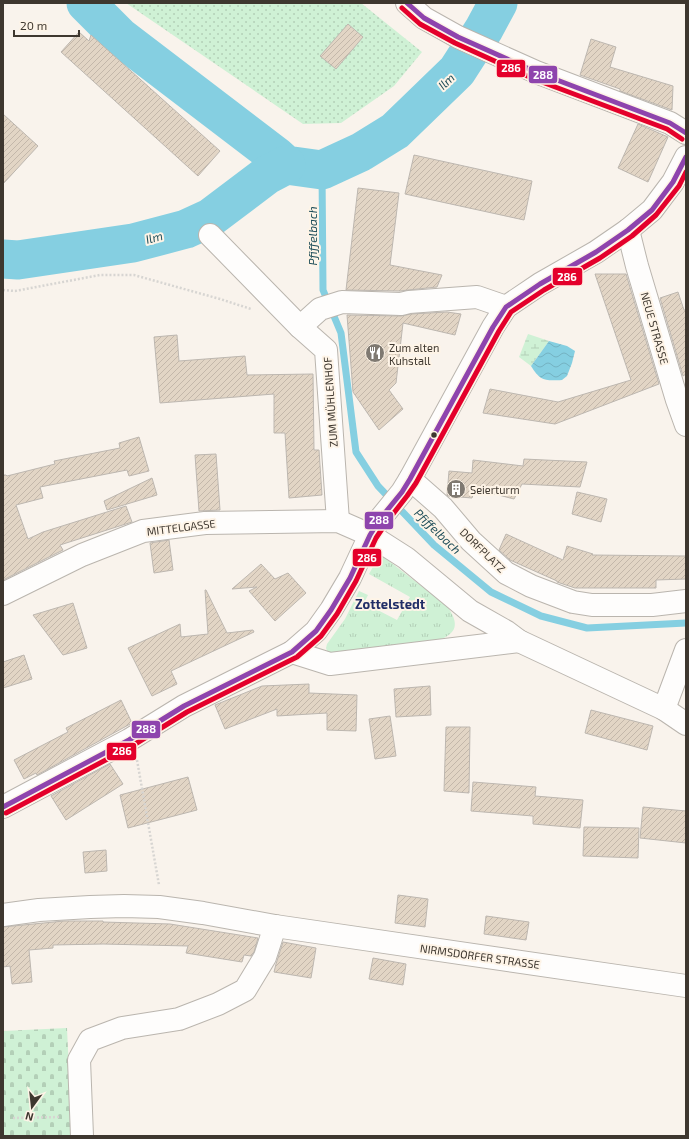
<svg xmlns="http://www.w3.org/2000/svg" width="689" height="1139" viewBox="0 0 689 1139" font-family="'Exo 2',sans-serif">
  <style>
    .grass { fill: url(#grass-tufts) }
    .wetland { fill: url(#wetland-marsh) }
    .cemetery { fill: url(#cemetery-stones) }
    .garden { fill: url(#garden-dots) }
    .water { fill: url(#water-waves) }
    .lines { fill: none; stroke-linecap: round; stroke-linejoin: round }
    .stream { stroke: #85cfe1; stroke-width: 7 }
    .river { stroke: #85cfe1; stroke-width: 39 }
    .building { fill: url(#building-hatch); stroke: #bdb7b0 }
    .minor-casing { stroke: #bab5ae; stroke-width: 24 }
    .path { stroke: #d7d5d2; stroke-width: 2.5; stroke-dasharray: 2 2; stroke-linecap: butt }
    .minor { stroke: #fefdfc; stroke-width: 22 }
    .bus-1-casing { stroke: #fef4e7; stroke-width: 8 }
    .bus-2-casing { stroke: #fef4e7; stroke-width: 8 }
    .bus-1 { stroke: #8e44ad; stroke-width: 5 }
    .bus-2 { stroke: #e4002b; stroke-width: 5 }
    .bus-dot { fill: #3e372f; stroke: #fef4e7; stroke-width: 1.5 }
    .labels { text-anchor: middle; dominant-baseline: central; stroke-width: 4; stroke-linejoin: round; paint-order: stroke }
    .street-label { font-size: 11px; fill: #3e372f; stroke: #fef4e7 }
    .poi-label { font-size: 11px; fill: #3e372f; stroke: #fef4e7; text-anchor: start }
    .water-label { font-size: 12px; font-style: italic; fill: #1f4e5a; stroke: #fef4e7 }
    .quarter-label { font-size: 13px; font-weight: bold; fill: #222e67; stroke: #fef4e7 }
    .line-badge { stroke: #fef4e7; stroke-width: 1.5 }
    .badge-label { font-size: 11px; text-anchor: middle; font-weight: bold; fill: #fff }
  </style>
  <defs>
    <pattern id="grass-tufts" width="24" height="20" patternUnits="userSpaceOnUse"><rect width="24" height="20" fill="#cff1d5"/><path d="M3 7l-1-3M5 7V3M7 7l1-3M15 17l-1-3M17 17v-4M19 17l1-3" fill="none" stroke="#b3cfb7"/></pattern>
    <pattern id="wetland-marsh" width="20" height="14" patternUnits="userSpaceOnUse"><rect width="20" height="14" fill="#cff1d5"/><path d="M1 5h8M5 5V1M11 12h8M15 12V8" fill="none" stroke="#b3cfb7"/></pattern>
    <pattern id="cemetery-stones" width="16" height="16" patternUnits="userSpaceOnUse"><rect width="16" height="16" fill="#cff1d5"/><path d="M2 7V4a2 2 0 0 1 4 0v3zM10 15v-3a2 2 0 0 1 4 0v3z" fill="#b3cfb7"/></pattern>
    <pattern id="garden-dots" width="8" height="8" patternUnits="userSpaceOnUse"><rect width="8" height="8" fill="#cff1d5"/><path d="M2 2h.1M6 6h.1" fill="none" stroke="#b3cfb7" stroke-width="1.8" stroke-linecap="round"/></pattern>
    <pattern id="water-waves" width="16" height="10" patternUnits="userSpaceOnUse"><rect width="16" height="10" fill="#85cfe1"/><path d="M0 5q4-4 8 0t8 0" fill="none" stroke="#74b2c1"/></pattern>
    <pattern id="building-hatch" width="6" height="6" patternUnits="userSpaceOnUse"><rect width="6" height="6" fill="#e2d5c5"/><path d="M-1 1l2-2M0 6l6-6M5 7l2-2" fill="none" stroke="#c3b7aa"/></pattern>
  </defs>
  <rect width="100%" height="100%" fill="#f9f3ec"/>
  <path class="grass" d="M380,554l67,52c10,14 13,26 -6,33l-111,14 -3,-2 -1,-3 1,-4 18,-25 14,-28 9,4 -4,8 33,17 13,-23 -41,-23z"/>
  <polygon class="wetland" points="528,334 549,341 531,366 519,357"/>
  <polygon class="cemetery" points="67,1028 72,1136 3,1136 3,1031"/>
  <polygon class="garden" points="126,3 361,3 422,52 394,86 341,123 303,124"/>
  <path class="water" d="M549,341l18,5 8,5 -3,12 -5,13 -5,4c-17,1 -22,1 -31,-14z"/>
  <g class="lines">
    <polyline class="stream" points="322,170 323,290 341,333 356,452 378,486 434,545 491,592 541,616 587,628 686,623"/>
    <g class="river">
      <polyline points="86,3 120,37 276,156 286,165 322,170 361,152 395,131 457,71 484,29 498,3"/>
      <polyline points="3,259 18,260 133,243 186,229 210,218 267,175 286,165"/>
    </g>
  </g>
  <g class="building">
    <polygon points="348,24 363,37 336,69 320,56"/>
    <polygon points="79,32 89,41 91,35 220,151 198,176 61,52"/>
    <polygon points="591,39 616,47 610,67 673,86 672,110 620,91 620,89 580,75"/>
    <polygon points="3,114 38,146 3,184"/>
    <polygon points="638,124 668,137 648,182 618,168"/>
    <polygon points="414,155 532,181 524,220 405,194"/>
    <polygon points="358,188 399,193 390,265 442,275 437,287 408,290 400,291 346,290"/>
    <polygon points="595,274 626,274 659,384 555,424 483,413 490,389 558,402 631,380"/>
    <polygon points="678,292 684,310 686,310 686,374 683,376 660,298"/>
    <polygon points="447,312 461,314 455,335 403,323 396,383 389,390 403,409 379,430 353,392 347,315 401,316 411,314"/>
    <polygon points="177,335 179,361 245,356 247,375 313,374 314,450 319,450 322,495 289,498 285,433 274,433 274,394 160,403 154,337"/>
    <polygon points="139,437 149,471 129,476 127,470 40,487 43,498 16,505 28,539 43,532 126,506 132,522 60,545 63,550 3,580 3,475 6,475 7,476 55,464 54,461 120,448 119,443"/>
    <polygon points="216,454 220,510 199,511 195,455"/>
    <polygon points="524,459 587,462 580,487 522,484 514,499 475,489 472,498 448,496 447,495 449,471 472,473 473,460 523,466"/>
    <polygon points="152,478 157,495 107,510 104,501"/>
    <polygon points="577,492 607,499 601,522 572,514"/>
    <polygon points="506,534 563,560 567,546 593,554 592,555 686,556 686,579 656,580 656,588 575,588 557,582 557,581 510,560 499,550"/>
    <polygon points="169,540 173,570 154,573 150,543"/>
    <polygon points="261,564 275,579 288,573 306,593 275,621 249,591 257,587 232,589"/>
    <polygon points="205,590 206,590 227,633 253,630 254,632 171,671 177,684 152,696 128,648 180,624 181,637 208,634"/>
    <polygon points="73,603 87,648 63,655 33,615"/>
    <polygon points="24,655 32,679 3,688 3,662"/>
    <polygon points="309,684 309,693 357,695 356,731 327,730 327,713 277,716 277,709 225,729 215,705 262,686"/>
    <polygon points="430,686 431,715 396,717 394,689"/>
    <polygon points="121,700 132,723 37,775 36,773 24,779 14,760 68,732 66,728"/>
    <polygon points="591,710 653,726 647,750 585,733"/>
    <polygon points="390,716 396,756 375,759 369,719"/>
    <polygon points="446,727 470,727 469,793 444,791"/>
    <polygon points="110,764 123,784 66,820 51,796"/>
    <polygon points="188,777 197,810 128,828 120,795"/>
    <polygon points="473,782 536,787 535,796 583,800 580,828 533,824 533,816 471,811"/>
    <polygon points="643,807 686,811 686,843 640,838"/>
    <polygon points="584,827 639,828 638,858 583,856"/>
    <polygon points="106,850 107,871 85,873 83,852"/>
    <polygon points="398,895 428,899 425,927 395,923"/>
    <polygon points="486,916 529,922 526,940 484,934"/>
    <polygon points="64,921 103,921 103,922 170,924 258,938 254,952 251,956 244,955 242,962 186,953 188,946 103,944 53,945 53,948 29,950 32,982 12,984 10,966 3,967 3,927"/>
    <polygon points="283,942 316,948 311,978 274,972 276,964"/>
    <polygon points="373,958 406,964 403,985 369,979"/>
  </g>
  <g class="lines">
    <g class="minor-casing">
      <g id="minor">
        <polyline points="407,3 424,18 458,37 536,72 670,123 686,133"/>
        <polyline points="628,230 637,266 677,400 686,425"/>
        <polyline points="210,235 300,327 326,350 338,521"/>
        <polyline points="300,327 320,309 342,302 401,304 409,302 477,297 506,307"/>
        <polyline points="410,479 443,508 471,541 506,573 531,586 573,602 592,605 652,605 686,601"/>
        <polyline points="3,594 82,555 143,531 205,523 338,521 370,535 406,558 470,611 507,632 519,641 664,709 686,650"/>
        <polyline points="292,652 330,664 519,641"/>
        <polyline points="664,709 686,724"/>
        <polyline points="3,807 129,740 184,706 292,652 316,631 331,610 350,578 370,535 380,519 402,492 410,479 493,327 506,307 540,284 596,252 628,230 652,210 673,182 686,157"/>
        <polyline points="3,915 39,910 90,907 124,906 159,907 203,913 275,926 686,986"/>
        <polyline points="82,1136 79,1060 90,1040 122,1028 179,1019 218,1004 245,990 265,957 275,926"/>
      </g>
    </g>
    <g class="path">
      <polyline points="3,290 15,291 100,275 134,275 220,299 251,309"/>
      <polyline points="137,760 159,885"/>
      <polyline points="13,1118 59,1117"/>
    </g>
    <use href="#minor" class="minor"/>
    <g class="bus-1-casing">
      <g id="bus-1">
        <polyline points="407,3 424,18 458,37 536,72 670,123 686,133"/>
        <polyline points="3,807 129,740 184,706 292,652 316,631 331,610 350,578 370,535 380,519 402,492 410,479 493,327 506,307 540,284 596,252 628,230 652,210 673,182 686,157"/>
      </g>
    </g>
    <g class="bus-2-casing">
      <g id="bus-2">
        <polyline points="402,8 420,24 455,43 534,79 667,129 682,139"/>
        <polyline points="6,813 132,746 187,712 297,657 321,636 337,614 356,581 376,538 386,523 407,496 416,483 499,331 511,312 544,290 600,258 632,236 656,215 679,186 686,172"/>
      </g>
    </g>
    <use href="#bus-1" class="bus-1"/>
    <use href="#bus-2" class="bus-2"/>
  </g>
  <defs>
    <g id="restaurant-disc" transform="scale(1)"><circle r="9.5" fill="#7f7971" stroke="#fef4e7"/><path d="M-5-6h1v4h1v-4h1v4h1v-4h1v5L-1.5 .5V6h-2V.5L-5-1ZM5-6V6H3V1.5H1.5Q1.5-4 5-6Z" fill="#fff"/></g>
    <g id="building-disc" transform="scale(1)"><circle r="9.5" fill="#7f7971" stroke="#fef4e7"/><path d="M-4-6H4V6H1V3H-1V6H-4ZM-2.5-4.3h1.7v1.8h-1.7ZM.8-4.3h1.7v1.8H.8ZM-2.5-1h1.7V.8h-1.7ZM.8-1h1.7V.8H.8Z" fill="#fff"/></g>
  </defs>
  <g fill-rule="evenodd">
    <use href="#restaurant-disc" x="375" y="353"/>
    <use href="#building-disc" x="456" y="489"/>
  </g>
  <circle class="bus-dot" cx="434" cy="435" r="3.5"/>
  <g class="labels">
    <g class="street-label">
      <text transform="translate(655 328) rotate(74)">NEUE STRASSE</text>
      <text transform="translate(330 402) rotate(-94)">ZUM MÜHLENHOF</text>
      <text transform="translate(181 527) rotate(-7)">MITTELGASSE</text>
      <text transform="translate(483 550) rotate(44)">DORFPLATZ</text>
      <text transform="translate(480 956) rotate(8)">NIRMSDORFER STRASSE</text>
    </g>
    <g class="poi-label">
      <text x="389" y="347">Zum alten<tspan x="389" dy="13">Kuhstall</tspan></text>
      <text x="470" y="489">Seierturm</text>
    </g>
    <g class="water-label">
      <text transform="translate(446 81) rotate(-44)">Ilm</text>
      <text transform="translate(312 236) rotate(-90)">Pfiffelbach</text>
      <text transform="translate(154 237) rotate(-15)">Ilm</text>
      <text transform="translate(438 531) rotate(44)">Pfiffelbach</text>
    </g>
    <g class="quarter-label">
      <text x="390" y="604">Zottelstedt</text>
    </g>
  </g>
  <g class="line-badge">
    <rect x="496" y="59" width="30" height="19" rx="4" fill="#e4002b"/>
    <rect x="528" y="65" width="30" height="19" rx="4" fill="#8e44ad"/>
    <rect x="552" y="267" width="31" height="19" rx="4" fill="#e4002b"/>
    <rect x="364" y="511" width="30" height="19" rx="4" fill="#8e44ad"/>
    <rect x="352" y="548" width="30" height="19" rx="4" fill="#e4002b"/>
    <rect x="131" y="720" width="30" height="19" rx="4" fill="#8e44ad"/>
    <rect x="106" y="742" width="31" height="19" rx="4" fill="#e4002b"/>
  </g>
  <g class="badge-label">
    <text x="511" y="72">286</text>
    <text x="543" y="79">288</text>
    <text x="567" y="281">286</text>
    <text x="379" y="524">288</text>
    <text x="367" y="562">286</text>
    <text x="146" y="733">288</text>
    <text x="122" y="755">286</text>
  </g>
  <rect width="689" height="1139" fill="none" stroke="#3e372f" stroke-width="8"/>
  <g transform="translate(32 1107) rotate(195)" stroke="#fef4e7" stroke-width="3" paint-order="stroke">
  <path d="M0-3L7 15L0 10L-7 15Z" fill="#3e372f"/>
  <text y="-6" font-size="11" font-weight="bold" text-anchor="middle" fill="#3e372f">N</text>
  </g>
  <path d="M14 30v6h65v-6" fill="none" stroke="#3e372f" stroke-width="2"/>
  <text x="20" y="30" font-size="12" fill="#3e372f" stroke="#fef4e7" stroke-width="3" paint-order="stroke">20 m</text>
</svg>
